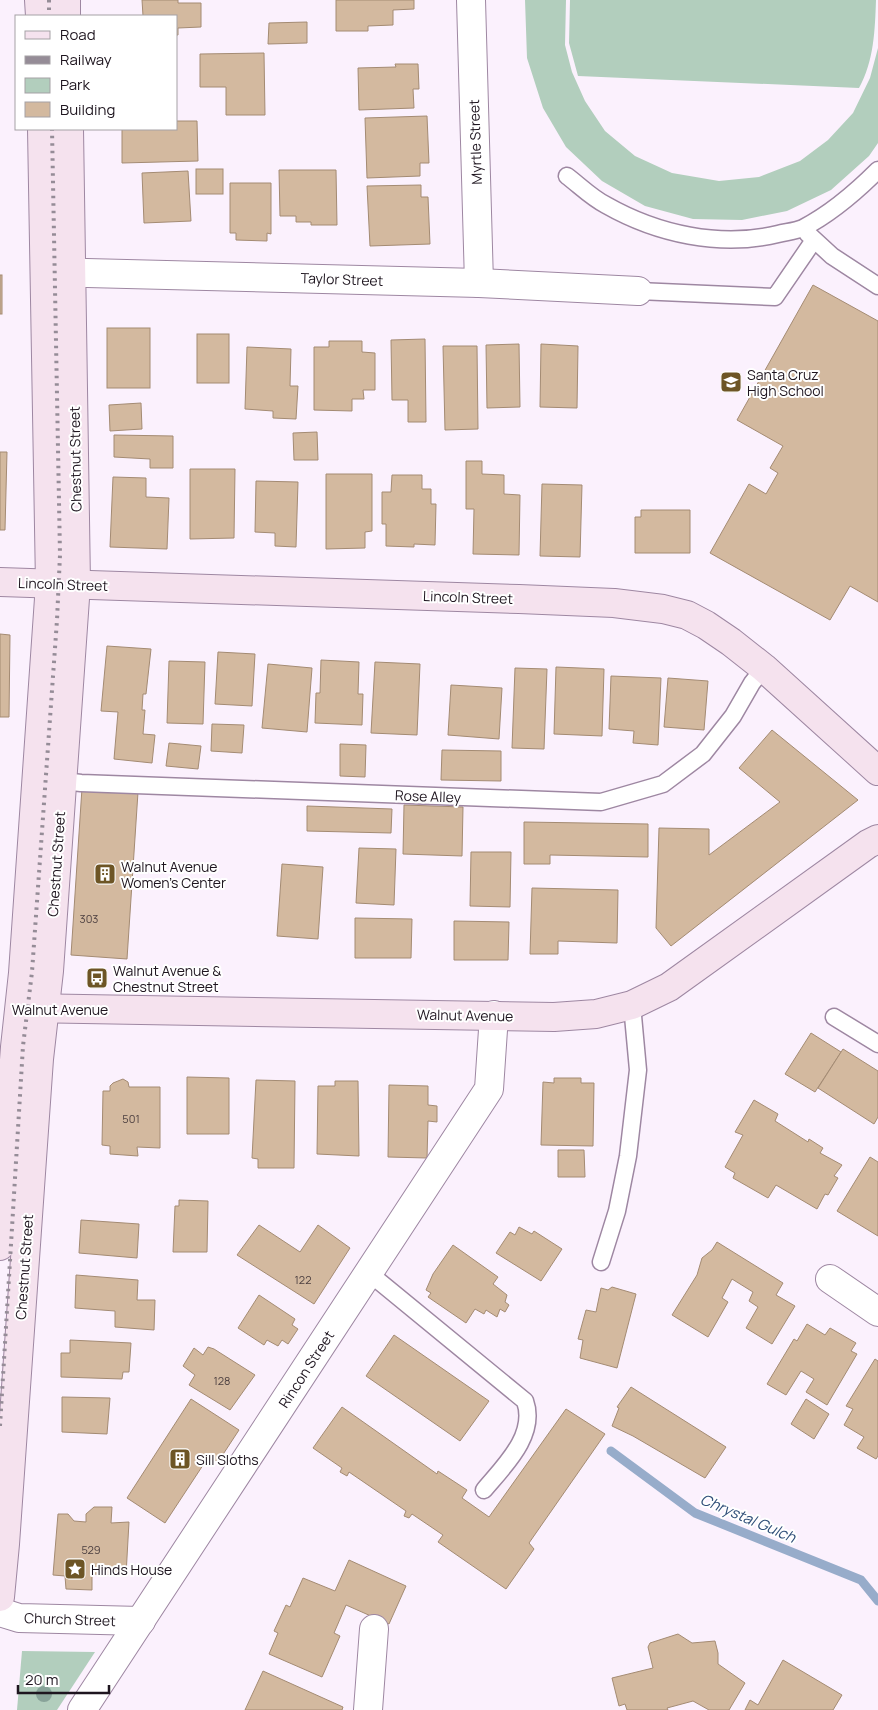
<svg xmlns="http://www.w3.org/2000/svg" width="878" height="1710" viewBox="0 0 878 1710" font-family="Manrope,sans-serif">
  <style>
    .green { fill: #b2cebd }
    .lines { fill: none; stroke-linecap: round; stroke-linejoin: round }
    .stream { stroke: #97acca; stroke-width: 9 }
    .building { fill: #d3b99f; stroke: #a48b73 }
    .lane-casing { stroke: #9e87a2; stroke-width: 19 }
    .street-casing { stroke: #9e87a2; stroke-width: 30 }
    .secondary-casing { stroke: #9e87a2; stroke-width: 30 }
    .lane { stroke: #fff; stroke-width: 16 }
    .street { stroke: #fff; stroke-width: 28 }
    .secondary { stroke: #f5e2ee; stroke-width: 28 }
    .rail { stroke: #958c97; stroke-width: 4; stroke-dasharray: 2.5 5; stroke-linecap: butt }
    .tree { fill: #88a399 }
    .labels { text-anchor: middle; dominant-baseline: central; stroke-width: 4; stroke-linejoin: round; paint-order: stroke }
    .number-label { font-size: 11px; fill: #4b3e3f }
    .street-label { font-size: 14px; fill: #1e151f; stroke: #fff }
    .poi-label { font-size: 14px; fill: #1e151f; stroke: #fff; text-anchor: start }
    .water-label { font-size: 15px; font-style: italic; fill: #2f4e78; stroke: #fff }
  </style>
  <rect width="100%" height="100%" fill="#fbf1fd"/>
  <g class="green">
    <polygon points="525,0 566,0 565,45 572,72 585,101 605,131 635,156 672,173 719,181 759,177 800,161 828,140 853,113 870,78 878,48 878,143 869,156 831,190 787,211 742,220 693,219 645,206 602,181 566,147 543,108 527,58"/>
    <path d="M570,0h306c-1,30 -2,61 -17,88l-281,-12 -9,-33z"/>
    <polygon points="22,1651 95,1652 57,1710 17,1710"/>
  </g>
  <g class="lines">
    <polyline class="stream" points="611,1451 695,1513 861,1580 878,1601"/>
  </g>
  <g class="building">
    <polygon points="142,0 178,0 178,3 201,3 201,27 178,28 178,35 176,35 176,16 143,16"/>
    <polygon points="336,0 414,0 414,9 393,10 393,25 368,26 368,31 336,31"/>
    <polygon points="307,22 307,43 268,44 269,23"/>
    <polygon points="264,53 265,115 226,115 226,87 200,87 200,54"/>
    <polygon points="395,64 418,64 419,89 413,89 414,108 359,110 358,68 396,67"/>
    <polygon points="427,116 429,163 420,163 420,176 367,178 365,118"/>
    <polygon points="176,121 197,121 198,161 122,163 122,129 176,129"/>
    <rect x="196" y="169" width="27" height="25"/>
    <polygon points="279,170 336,170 337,225 311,225 311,222 296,222 296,216 280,216"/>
    <polygon points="188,171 191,221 144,223 142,173"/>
    <polygon points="230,183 271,183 271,234 267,233 267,241 236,240 236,233 230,233"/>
    <polygon points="421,185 421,197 428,197 430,244 370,246 367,186"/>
    <rect x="0" y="275" width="2" height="39"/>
    <polygon points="813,285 878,321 878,602 850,586 830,620 710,553 749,484 766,494 778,473 770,468 783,446 737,420"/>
    <rect x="107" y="328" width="43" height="60"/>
    <rect x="197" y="334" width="32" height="49"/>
    <polygon points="425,339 426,422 408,422 408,400 392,400 391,340"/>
    <polygon points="329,341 362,341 362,352 375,353 375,390 363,390 364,399 352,399 352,411 314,410 314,347 329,347"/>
    <polygon points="519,344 520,407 487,408 486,345"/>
    <polygon points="541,344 578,346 577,408 540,407"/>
    <polygon points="443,346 477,346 478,429 445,430"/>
    <polygon points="247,347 291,349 290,386 298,386 296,419 273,418 273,411 245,409"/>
    <polygon points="141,403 142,429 110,431 109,405"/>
    <polygon points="317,432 318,460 294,460 293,433"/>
    <polygon points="114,435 173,436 173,468 150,468 150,459 114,457"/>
    <polygon points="0,452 7,452 5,530 0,530"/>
    <polygon points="466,461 482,461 482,474 504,475 504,494 520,495 519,555 473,554 474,509 466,509"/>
    <polygon points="190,469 235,469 234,538 190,539"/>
    <polygon points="326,474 372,474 372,531 365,532 365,548 326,549"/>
    <polygon points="392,475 422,475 422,489 431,489 431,504 436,504 435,545 414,544 414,547 386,546 386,524 382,524 382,492 391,492"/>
    <polygon points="113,477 146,478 146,497 169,498 167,549 110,547"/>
    <polygon points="256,481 298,482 296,547 275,546 275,533 255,532"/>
    <polygon points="542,484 582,485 580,557 540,556"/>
    <polygon points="641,510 690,510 690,553 635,553 635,517 641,517"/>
    <polygon points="0,634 10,635 9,717 0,717"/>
    <polygon points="107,646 151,649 146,694 143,694 142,710 145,710 143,734 155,735 152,763 114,759 118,712 101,711"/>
    <polygon points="218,652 255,654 252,706 215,704"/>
    <polygon points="321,660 359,662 358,694 363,694 362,725 315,723 316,693 320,693"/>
    <polygon points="169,661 205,662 203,724 167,723"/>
    <polygon points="375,662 420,664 417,735 371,733"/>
    <polygon points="268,664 312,668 307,732 262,728"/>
    <polygon points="556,667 604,669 602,736 554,734"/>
    <polygon points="515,668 547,669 544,749 512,748"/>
    <polygon points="611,676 661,678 658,745 633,743 634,731 609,729"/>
    <polygon points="668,678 708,681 704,730 664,727"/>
    <polygon points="451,685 502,688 499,739 448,735"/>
    <polygon points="212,724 244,725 242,753 211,751"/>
    <polygon points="772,730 858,800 671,946 656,928 659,828 709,829 709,855 780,802 739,768"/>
    <polygon points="169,743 201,746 198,769 166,766"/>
    <polygon points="340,744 366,745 365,777 340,776"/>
    <polygon points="442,750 501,751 501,781 441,780"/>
    <polygon points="82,788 138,792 127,959 71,955"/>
    <polygon points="404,805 463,807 462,856 403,854"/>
    <polygon points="307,806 392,809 391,833 307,831"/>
    <polygon points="524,822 648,824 648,857 550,855 550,864 524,864"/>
    <polygon points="359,848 396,849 394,905 356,903"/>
    <polygon points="471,852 511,852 510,907 470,906"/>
    <polygon points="282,864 323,867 318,939 277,936"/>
    <polygon points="532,888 618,890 617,943 558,941 558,954 530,954"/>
    <polygon points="355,918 412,919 411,958 355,958"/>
    <polygon points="454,921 509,922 508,960 454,960"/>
    <polygon points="811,1033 841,1052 815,1092 785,1074"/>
    <polygon points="843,1049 878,1071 878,1117 874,1124 818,1088"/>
    <polygon points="187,1077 229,1078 229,1134 187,1134"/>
    <polygon points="554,1078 581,1078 581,1083 594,1083 593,1146 541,1145 543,1082 554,1083"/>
    <polygon points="123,1079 128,1082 129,1087 160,1087 160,1148 137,1147 138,1156 110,1154 110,1146 102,1145 103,1091 110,1091 110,1086 113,1083"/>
    <polygon points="256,1080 295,1081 294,1168 258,1168 258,1159 252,1158"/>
    <polygon points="335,1081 358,1081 359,1156 317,1154 318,1086 335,1086"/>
    <polygon points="389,1085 428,1086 428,1105 437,1106 437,1122 428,1121 427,1158 388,1157"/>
    <polygon points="754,1100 778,1114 775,1121 808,1142 809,1139 823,1148 820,1153 842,1165 834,1176 838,1178 828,1195 825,1194 817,1209 776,1185 768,1198 733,1178 735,1173 725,1167 743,1135 735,1132"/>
    <polygon points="558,1150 584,1150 585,1177 558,1177"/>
    <polygon points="870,1157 878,1162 878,1236 837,1211"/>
    <polygon points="179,1200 208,1201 207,1252 173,1252 175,1206 179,1206"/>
    <polygon points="81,1220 139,1224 137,1258 79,1253"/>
    <polygon points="259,1225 300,1252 318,1225 350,1248 314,1304 237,1255"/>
    <polygon points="519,1227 532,1234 534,1231 562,1249 541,1281 496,1253 510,1232 515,1235"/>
    <polygon points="717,1242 783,1283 776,1295 795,1306 772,1344 746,1328 758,1307 749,1301 753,1292 732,1279 722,1298 728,1302 708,1337 672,1315 697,1275 702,1258 712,1250"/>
    <polygon points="453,1245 498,1277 493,1284 507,1295 505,1302 509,1305 505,1312 500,1309 497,1317 486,1310 484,1314 475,1309 466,1323 428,1297 431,1293 426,1290 433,1274"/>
    <polygon points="76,1275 138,1280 137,1300 155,1300 154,1330 115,1327 115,1311 75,1308"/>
    <polygon points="612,1287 636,1294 617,1368 580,1358 583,1340 578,1339 586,1310 596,1312 601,1288 608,1290"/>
    <polygon points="259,1295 295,1319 292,1325 298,1329 288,1344 282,1340 278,1346 267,1340 264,1345 238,1328"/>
    <polygon points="807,1324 825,1335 830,1328 856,1343 851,1351 857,1354 827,1405 806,1392 814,1379 801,1371 786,1395 767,1384 794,1339 797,1341"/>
    <polygon points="394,1335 489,1401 460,1441 366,1376"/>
    <polygon points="70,1340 131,1343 129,1372 123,1372 122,1379 61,1377 61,1353 70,1353"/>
    <polygon points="208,1347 214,1349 255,1375 230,1410 189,1385 195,1375 183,1366 194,1348 203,1355"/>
    <polygon points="875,1359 878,1361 878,1456 876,1459 857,1448 864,1437 844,1425 853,1409 846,1406"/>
    <polygon points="631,1387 726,1447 705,1478 633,1436 612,1426 619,1408 617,1407"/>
    <polygon points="62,1397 110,1398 107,1434 62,1432"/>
    <polygon points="191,1399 239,1430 218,1462 209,1456 165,1523 127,1498"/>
    <polygon points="806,1399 829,1414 814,1439 791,1424"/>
    <polygon points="342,1407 437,1474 438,1471 467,1490 462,1498 489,1517 566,1409 605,1434 529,1543 534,1549 506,1589 438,1542 443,1535 412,1514 409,1518 404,1516 406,1511 349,1472 347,1476 340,1472 342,1468 313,1448"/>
    <polygon points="94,1507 112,1507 111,1523 129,1522 126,1575 92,1574 92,1590 66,1589 65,1576 53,1575 58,1514 68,1514 74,1521 86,1522 86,1514"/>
    <polygon points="349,1560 406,1586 389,1624 346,1605 334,1633 340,1636 322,1677 269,1654 278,1633 274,1631 286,1605 290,1607 303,1578 335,1591"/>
    <polygon points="678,1634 692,1643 715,1641 718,1653 718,1664 745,1683 729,1710 709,1710 693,1701 667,1708 668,1710 627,1710 625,1704 619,1706 612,1678 653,1668 648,1647 650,1643"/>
    <polygon points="783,1660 842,1695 833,1710 745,1710 750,1700 758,1705"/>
    <polygon points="263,1671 343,1707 342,1710 245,1710"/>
  </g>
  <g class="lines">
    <g class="lane-casing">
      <g id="lane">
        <path d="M567,176c12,9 25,22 39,29 51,29 114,43 172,29 8,-2 18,-3 25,-6 29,-15 53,-36 75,-58"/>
        <polyline points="807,233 832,256 878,286"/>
        <polyline points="638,291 775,297 814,240"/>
        <polyline points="54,780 81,783 601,802 663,784 703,754 733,716 752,683 764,668"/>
        <polyline points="834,1017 878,1044"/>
        <polyline points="601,1262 617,1211 628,1156 638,1070 632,1005"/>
        <path d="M369,1273l156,128c12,34 -21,65 -41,89"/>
      </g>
    </g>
    <g class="street-casing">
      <g id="street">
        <polyline points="471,0 479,283"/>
        <polyline points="47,272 479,283 638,291"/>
        <polyline points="830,1279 878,1312"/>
        <polyline points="0,1612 19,1618 141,1621"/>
        <polyline points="82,1710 489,1089 494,1015"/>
        <polyline points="368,1710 374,1629"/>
      </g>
    </g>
    <g class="secondary-casing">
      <g id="secondary">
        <polyline points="39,0 40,16"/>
        <polyline points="66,0 66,16"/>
        <polyline points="0,582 519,599 614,603 663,609 687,615 706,625 731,642 764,668 878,771"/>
        <polyline points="26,1008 554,1017 596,1014 632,1005 669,987 868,844 878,839"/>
        <polyline points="0,1246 15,1047 23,973 50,584 42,129"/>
        <polyline points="0,1597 5,1544 39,1059 49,971 76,584 69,129"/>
      </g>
    </g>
    <use href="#lane" class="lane"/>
    <use href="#street" class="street"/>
    <use href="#secondary" class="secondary"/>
    <g class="rail">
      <polyline points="49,0 49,16"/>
      <polyline points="0,1426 23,1046 32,972 57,620 60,555 52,129"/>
    </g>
  </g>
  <circle class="tree" cx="44" cy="1694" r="8"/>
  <defs>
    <g id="school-square" transform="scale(1.125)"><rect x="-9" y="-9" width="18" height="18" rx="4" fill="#6d5525" stroke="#fff"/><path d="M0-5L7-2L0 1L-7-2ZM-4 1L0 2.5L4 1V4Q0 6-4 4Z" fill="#fff"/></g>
    <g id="building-square" transform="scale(1.125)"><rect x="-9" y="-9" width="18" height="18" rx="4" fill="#6d5525" stroke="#fff"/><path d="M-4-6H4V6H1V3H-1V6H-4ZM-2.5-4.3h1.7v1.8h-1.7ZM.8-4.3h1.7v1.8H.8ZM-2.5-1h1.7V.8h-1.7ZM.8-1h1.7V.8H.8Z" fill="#fff"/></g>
    <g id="bus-square" transform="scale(1.125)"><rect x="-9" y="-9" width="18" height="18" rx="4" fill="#6d5525" stroke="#fff"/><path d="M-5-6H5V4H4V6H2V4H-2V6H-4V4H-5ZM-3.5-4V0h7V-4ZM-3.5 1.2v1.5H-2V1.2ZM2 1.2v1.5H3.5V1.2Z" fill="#fff"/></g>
    <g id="sight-square" transform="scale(1.125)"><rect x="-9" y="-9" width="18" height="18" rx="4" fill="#6d5525" stroke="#fff"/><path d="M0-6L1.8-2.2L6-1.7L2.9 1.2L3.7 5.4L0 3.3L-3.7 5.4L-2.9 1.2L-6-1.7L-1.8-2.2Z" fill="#fff"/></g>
  </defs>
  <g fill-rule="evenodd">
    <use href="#school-square" x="731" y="382"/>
    <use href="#building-square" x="105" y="874"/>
    <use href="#bus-square" x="97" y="978"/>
    <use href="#building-square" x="180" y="1459"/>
    <use href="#sight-square" x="75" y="1569"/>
  </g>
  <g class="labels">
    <g class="number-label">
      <text x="89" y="918">303</text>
      <text x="131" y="1118">501</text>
      <text x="303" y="1279">122</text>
      <text x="222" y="1380">128</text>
      <text x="91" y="1549">529</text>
    </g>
    <g class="street-label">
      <text transform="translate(475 142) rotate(-92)">Myrtle Street</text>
      <text transform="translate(342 279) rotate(2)">Taylor Street</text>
      <text transform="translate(75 459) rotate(-91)">Chestnut Street</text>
      <text transform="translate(63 584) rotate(2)">Lincoln Street</text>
      <text transform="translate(468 597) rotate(2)">Lincoln Street</text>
      <text transform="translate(428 796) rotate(2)">Rose Alley</text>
      <text transform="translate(56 864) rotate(-86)">Chestnut Street</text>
      <text x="60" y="1009">Walnut Avenue</text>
      <text transform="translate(465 1015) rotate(1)">Walnut Avenue</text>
      <text transform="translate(24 1267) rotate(-86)">Chestnut Street</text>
      <text transform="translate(306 1369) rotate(-57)">Rincon Street</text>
      <text transform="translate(70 1619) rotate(2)">Church Street</text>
    </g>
    <g class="poi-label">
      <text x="747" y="374">Santa Cruz<tspan x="747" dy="16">High School</tspan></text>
      <text x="121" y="866">Walnut Avenue<tspan x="121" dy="16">Women's Center</tspan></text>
      <text x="113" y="970">Walnut Avenue &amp;<tspan x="113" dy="16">Chestnut Street</tspan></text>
      <text x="196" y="1459">Sill Sloths</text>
      <text x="91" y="1569">Hinds House</text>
    </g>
    <g class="water-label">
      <text transform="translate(748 1518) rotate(23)">Chrystal Gulch</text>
    </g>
  </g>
  <rect x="15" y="15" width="162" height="115" fill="#ffffff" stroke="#a5a1a5"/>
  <rect x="25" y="31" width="25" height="8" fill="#f5e2ee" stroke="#a5a1a5"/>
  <text x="60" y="40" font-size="15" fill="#1e151f">Road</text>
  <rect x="25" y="56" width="25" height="8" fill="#958c97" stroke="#a5a1a5"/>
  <text x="60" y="65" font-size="15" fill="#1e151f">Railway</text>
  <rect x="25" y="78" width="25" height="15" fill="#b2cebd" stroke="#a5a1a5"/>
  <text x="60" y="90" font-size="15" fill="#1e151f">Park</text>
  <rect x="25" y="102" width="25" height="15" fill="#d3b99f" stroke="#a5a1a5"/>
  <text x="60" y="115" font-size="15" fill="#1e151f">Building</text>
  <path d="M18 1685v8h91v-8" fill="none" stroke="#1e151f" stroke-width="2.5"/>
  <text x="25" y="1685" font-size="15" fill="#1e151f" stroke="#ffffff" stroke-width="4" paint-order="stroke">20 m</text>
</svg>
